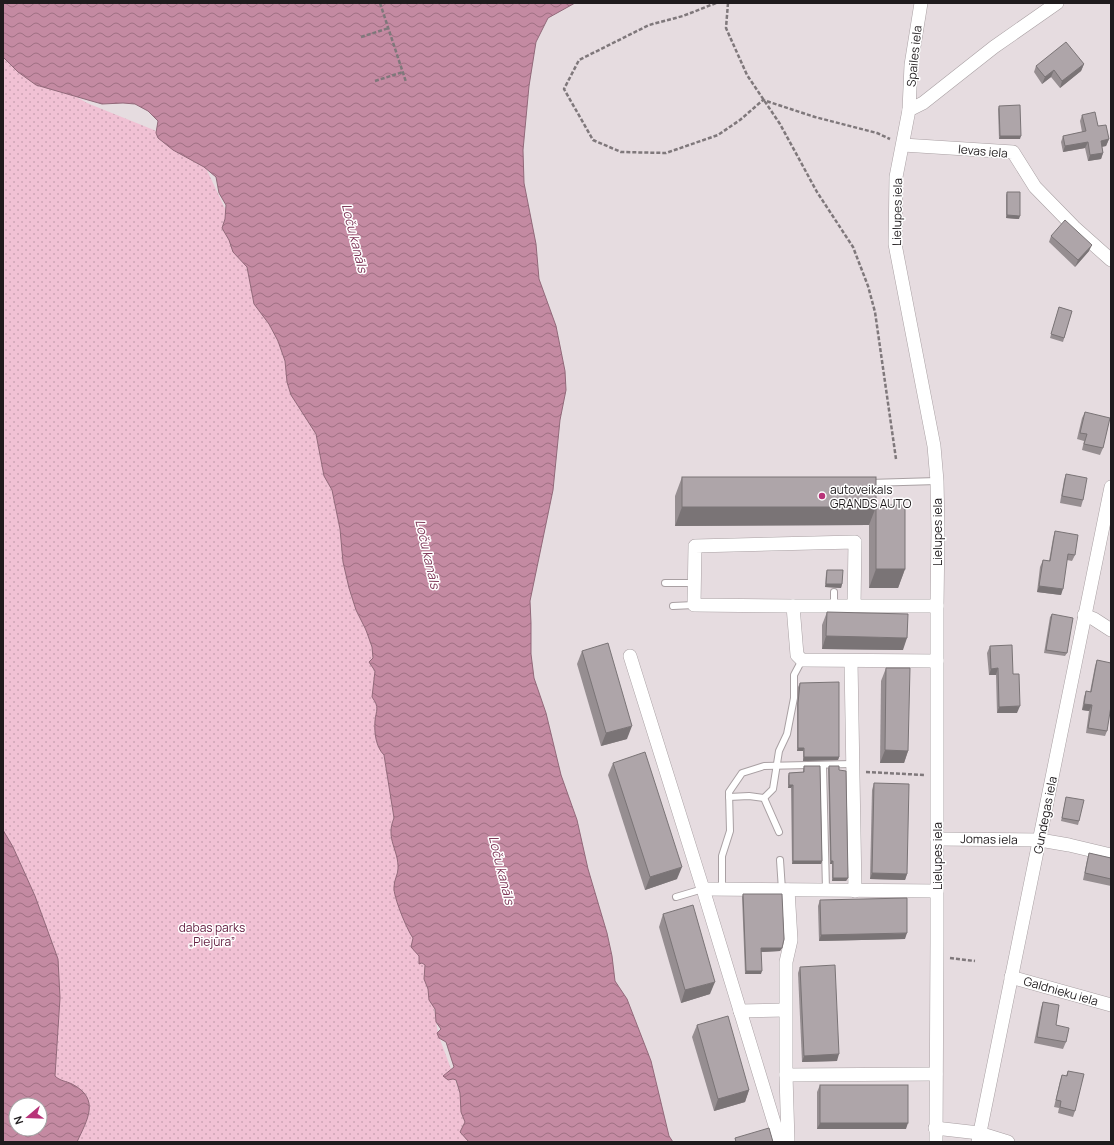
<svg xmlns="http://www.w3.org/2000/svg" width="1114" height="1145" viewBox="0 0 1114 1145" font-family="Manrope,sans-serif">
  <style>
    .park { fill: url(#park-dots); fill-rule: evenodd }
    .water { fill: url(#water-waves); stroke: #92697a; fill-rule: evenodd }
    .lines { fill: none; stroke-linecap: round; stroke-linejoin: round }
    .lane-casing { stroke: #a9a0a3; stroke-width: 8 }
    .street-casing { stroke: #a9a0a3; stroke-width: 14 }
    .path { stroke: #7f787b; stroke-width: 2.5; stroke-dasharray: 4 2; stroke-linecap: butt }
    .lane { stroke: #fff; stroke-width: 6 }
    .street { stroke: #fff; stroke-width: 13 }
    .wall { fill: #968e91 }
    .shaded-wall { fill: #7a7476 }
    .building { fill: #aea5a9; stroke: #7a7476 }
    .poi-dot { fill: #b83479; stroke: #fff; stroke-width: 1.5 }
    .labels { text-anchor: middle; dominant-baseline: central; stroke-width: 3; stroke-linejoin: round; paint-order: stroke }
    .street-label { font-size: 12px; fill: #1f1b1d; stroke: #fff }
    .poi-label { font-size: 12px; fill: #1f1b1d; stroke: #fff; text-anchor: start }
    .park-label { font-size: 12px; fill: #621d40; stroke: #fff }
    .water-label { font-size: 13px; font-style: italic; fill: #813a5b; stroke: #fff }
  </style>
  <defs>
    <pattern id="park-dots" width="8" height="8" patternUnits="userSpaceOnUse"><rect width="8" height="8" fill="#f1c1d4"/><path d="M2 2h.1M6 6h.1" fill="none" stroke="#cea5b6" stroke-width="1.8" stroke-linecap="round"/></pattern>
    <pattern id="water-waves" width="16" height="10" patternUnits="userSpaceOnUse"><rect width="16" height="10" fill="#c48aa2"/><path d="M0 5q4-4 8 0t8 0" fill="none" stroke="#9f7083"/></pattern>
  </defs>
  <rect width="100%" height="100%" fill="#e6dce0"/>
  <path class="park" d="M3,55l84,48 109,44 134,284 38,148 70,455 40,108h-475zM16,1105h24v24h-24z"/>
  <g class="water">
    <path d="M3,3h572l-27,15 -12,24 -7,44 -6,64 1,33 12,61 3,35 17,47 9,45 1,19 -6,30 -7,70 -23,111 1,22v31l3,24 12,35 15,62 16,45 11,49 19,64 5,23 3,25 12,18 24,62 18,75 4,6h-204l-9,-10 5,-10 -4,-10 -1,-19 -4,-13 -3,-1 -5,1 -5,-4 11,-9 -8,-25 -7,-4 -2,-5 4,-4 -5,-7 -1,-13 -6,-9 -1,-11 -4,-10 1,-14 -3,-2 -3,1v-8l-8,-9 2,-9c-6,-8 -20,-42 -19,-51 0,-7 4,-13 4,-18 1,-19 -13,-30 -4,-51l-10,-63c-8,-8 -10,-22 -9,-34 1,-11 5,-13 -3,-24l3,-26 -6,-9 4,-4 -1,-11 -6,-17 -10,-20 -7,-22 -6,-26 -3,-33 -8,-39 -8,-14 -8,-42 -25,-39 -4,-13 -2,-21 -7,-20 -9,-17 -15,-20 -7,-37 -14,-15 -4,-12 -7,-12 3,-9 1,-14 -7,-12 -3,-16 -12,-10 -31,-17 -15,-12 -2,-5 2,-12 -10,-10 -13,-7 -12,-1 -21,1 -66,-19 -18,-13 -15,-15z"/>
    <path d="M3,830l10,17 22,49 23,63 2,39 -5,78c5,5 11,5 17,8 29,15 15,36 5,58h-74zM16,1105h24v24h-24z"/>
  </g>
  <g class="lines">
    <g class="lane-casing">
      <g id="lane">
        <polyline points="869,483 937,481"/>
        <polyline points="665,583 694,583"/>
        <polyline points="673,606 694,605"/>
        <polyline points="834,606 834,592"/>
        <polyline points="823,765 826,890"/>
        <polyline points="729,797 749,796 764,798 773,789 779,751 787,734 794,698 794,675 802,660"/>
        <polyline points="764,798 779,832"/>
        <polyline points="780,860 782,890"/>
        <polyline points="722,889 722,856 730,831 729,792 742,773 764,766 852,764"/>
        <polyline points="676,897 703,889"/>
      </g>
    </g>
    <g class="street-casing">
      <g id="street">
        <polyline points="909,110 911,65 921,3"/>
        <polyline points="903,145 1013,152 1035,187 1074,227 1111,260"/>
        <polyline points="793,606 937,606"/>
        <polyline points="854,606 855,542 695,546 694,605 793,606 797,655 802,660 937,661"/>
        <polyline points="1084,615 1094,619 1111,630"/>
        <polyline points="630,656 703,889 780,1142"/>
        <polyline points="851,661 855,891"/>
        <polyline points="937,839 1040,840 1069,845 1111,855"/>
        <polyline points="703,889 937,891"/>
        <polyline points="1011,977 1111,1005"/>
        <polyline points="740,1011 785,1010"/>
        <polyline points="786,1075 786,962 791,940 788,890"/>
        <polyline points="935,1128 979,1133 1008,1142"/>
        <polyline points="788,1142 786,1075 936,1074"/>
        <polyline points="936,1142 937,942 937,606 938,530 937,481 934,446 895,244 896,177 909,110 923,103 994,47 1057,3"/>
        <polyline points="978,1142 1111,487"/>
      </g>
    </g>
    <g class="path">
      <polyline points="380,3 406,82"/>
      <polyline points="716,3 683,16 649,25 579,60 564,89 593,140 621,152 666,153 718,135 740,120 763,100 815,117 877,133 890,139"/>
      <polyline points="728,3 726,28 747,75 780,124 817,192 853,247 868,286 875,312 896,459"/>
      <polyline points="361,37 389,28"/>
      <polyline points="375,81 403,72"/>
      <polyline points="866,772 925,775"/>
      <polyline points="950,958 975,961"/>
    </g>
    <use href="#lane" class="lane"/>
    <use href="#street" class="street"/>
  </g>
  <g class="wall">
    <polygon points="1084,64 1081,71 1060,88 1051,77 1042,84 1034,72 1036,66"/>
    <polygon points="999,106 1020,139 999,139 998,109"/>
    <polygon points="1082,115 1098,126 1109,139 1106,146 1102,147 1103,153 1101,159 1088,161 1085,148 1063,152 1061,142 1063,136 1082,132 1080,121"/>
    <polygon points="1007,192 1019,219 1006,218 1006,195"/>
    <polygon points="1051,236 1089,251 1075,267 1049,242"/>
    <polygon points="1059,307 1072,311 1063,342 1050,338"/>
    <polygon points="1085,412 1103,448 1100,455 1082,450 1084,441 1077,439 1082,418"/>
    <polygon points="1066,474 1083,500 1081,507 1060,503 1064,480"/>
    <polygon points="682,477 876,505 905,569 898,588 869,588 869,525 675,526 675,496"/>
    <polygon points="1055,531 1075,555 1072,561 1067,560 1061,595 1037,592 1040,567 1043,560 1049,561 1053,538"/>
    <polygon points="827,570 842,584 841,588 825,587 826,573"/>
    <polygon points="827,612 903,650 822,649 822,625"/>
    <polygon points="1052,614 1067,653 1065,656 1044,653 1050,617"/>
    <polygon points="990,646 1013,674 1017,713 997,713 996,675 989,675 987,653"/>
    <polygon points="582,651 627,739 601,746 577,664"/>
    <polygon points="1097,660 1107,731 1105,736 1086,733 1089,711 1082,710 1084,697 1086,691 1090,692 1095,666"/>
    <polygon points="886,668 908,751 904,763 880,763 881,681"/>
    <polygon points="800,683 839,757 838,760 803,761 803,751 797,751 797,706 798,687"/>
    <polygon points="613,763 677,879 645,890 608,775"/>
    <polygon points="804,766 822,861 821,864 792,864 791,788 788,788 788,776 789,773 803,772 803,770"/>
    <polygon points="829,766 839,770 848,878 846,881 832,881 832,864 830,864 828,769"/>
    <polygon points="874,783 907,874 905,880 870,879 872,790"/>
    <polygon points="1066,797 1079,821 1078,825 1061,821"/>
    <polygon points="1089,853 1111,858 1111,886 1083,880 1087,860"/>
    <polygon points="743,894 782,948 780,951 761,952 761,974 745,974 742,897"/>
    <polygon points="820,900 905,939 819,941 818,906"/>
    <polygon points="663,914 710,994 681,1003 659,927"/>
    <polygon points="800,967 837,1061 802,1062 798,973"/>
    <polygon points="1043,1002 1056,1025 1066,1042 1063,1049 1034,1043 1041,1008"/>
    <polygon points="697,1025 749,1090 745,1102 714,1111 692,1037"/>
    <polygon points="1068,1071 1075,1111 1073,1117 1058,1113 1059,1108 1054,1107 1060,1081 1062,1075 1066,1076"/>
    <polygon points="820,1085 906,1129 817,1129 817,1092"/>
  </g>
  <g class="shaded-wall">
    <polygon points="1084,64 1081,71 1060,88 1062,81"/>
    <polygon points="1054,70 1051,77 1042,84 1045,77"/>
    <polygon points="1000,136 1021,136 1020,139 999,139"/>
    <polygon points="1109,139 1106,146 1099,147 1101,141"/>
    <polygon points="1088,142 1085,148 1063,152 1065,146"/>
    <polygon points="1103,153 1101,159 1088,161 1090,155"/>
    <polygon points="1007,215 1020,216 1019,219 1006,218"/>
    <polygon points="1092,245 1089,251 1075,267 1078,260"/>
    <polygon points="682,507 876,507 869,525 675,526"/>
    <polygon points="876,569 905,569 898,588 869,588"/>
    <polygon points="826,584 842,584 841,588 825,587"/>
    <polygon points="1039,586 1063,589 1061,595 1037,592"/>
    <polygon points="826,636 907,638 903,650 822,649"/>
    <polygon points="998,668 996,675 989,675 991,669"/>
    <polygon points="1084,704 1092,705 1089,711 1082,710"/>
    <polygon points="1020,706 1017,713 997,713 999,707"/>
    <polygon points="632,726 627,739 601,746 606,733"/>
    <polygon points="798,748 804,748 803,751 797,751"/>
    <polygon points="885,750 908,751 904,763 880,763"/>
    <polygon points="804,757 839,757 838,760 803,761"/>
    <polygon points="789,785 793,785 791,788 788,788"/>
    <polygon points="793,861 822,861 821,864 792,864"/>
    <polygon points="831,861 833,861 832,864 830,864"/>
    <polygon points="682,867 677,879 645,890 650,877"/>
    <polygon points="872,873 907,874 905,880 870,879"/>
    <polygon points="833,878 848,878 846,881 832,881"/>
    <polygon points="907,933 905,939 819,941 821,935"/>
    <polygon points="761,948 782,948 780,951 760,952"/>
    <polygon points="746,971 762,971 761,974 745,974"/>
    <polygon points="715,982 710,994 681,1003 685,990"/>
    <polygon points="839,1054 837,1061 802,1062 804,1056"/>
    <polygon points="749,1090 745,1102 714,1111 718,1099"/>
    <polygon points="820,1123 908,1123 906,1129 817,1129"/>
  </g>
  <g class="building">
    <polygon points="1066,42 1084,64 1062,81 1054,70 1045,77 1036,66"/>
    <polygon points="1020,105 1021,136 1000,136 999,106"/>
    <polygon points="1095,112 1098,126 1106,125 1109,139 1101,141 1103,153 1090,155 1088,142 1065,146 1063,136 1086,131 1082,115"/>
    <polygon points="1007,192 1020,192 1020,216 1007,215"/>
    <polygon points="1065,220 1092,245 1078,260 1051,236"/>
    <polygon points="1059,307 1072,311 1064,338 1051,334"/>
    <polygon points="1085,412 1110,418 1103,448 1084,444 1087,434 1080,433"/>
    <polygon points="1066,474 1087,478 1083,500 1062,496"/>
    <rect x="682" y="477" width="194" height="30"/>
    <rect x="876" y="505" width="29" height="64"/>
    <polygon points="1055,531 1078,535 1075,555 1068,554 1063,589 1039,586 1043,560 1050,561"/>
    <polygon points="827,570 843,570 842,584 826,584"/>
    <polygon points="827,612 908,614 907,638 826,636"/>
    <polygon points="1052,614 1073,618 1067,653 1046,650"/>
    <polygon points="608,643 632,726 606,733 582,651"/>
    <polygon points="1012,645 1013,674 1019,674 1020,706 999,707 998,668 991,669 990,646"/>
    <polygon points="1097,660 1111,663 1111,706 1107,731 1088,728 1092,705 1084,704 1086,691 1091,692"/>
    <polygon points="886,668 910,668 908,751 885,750"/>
    <polygon points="839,682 839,757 804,757 804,748 798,748 798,703 800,683"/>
    <polygon points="645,752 682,867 650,877 613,763"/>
    <polygon points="804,766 820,766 822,861 793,861 793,785 789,785 789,773 804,772"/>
    <polygon points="829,766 839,766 839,770 846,771 848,878 833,878 833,861 831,861"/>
    <polygon points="874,783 909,784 907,874 872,873"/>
    <polygon points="1066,797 1084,800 1079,821 1062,818"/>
    <polygon points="1089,853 1111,858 1111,879 1085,873"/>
    <polygon points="743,894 782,894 784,939 782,948 761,948 762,971 746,971"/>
    <polygon points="907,898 907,933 821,935 820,900"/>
    <polygon points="693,905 715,982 685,990 663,914"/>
    <polygon points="835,965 839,1054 804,1056 800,967"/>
    <polygon points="1043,1002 1059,1005 1056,1025 1069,1028 1066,1042 1037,1037"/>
    <polygon points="728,1016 749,1090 718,1099 697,1025"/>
    <polygon points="1068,1071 1084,1074 1075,1111 1060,1107 1061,1101 1056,1100 1062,1075 1067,1076"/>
    <rect x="820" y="1085" width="88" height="38"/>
    <polygon points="769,1128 773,1142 736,1142 735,1138"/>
  </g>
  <circle class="poi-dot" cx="822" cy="496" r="4"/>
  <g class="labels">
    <g class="street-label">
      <text transform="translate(914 56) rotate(-84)">Spailes iela</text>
      <text transform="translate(983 151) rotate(5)">Ievas iela</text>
      <text transform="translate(897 212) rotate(-89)">Lielupes iela</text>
      <text transform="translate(937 532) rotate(-90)">Lielupes iela</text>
      <text transform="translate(1045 815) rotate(-79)">Gundegas iela</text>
      <text transform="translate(989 839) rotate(1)">Jomas iela</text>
      <text transform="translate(937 856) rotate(-90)">Lielupes iela</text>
      <text transform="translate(1061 991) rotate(16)">Galdnieku iela</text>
    </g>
    <g class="poi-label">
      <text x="830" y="489">autoveikals<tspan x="830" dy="14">GRANDS AUTO</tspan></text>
    </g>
    <g class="park-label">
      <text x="212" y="927">dabas parks<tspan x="212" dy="14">„Piejūra”</tspan></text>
    </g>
    <g class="water-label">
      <text transform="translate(355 238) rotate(76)">Loču kanāls</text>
      <text transform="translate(428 554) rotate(77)">Loču kanāls</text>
      <text transform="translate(502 870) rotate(76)">Loču kanāls</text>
    </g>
  </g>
  <rect width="1114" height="1145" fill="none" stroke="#1f1b1d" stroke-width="8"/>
  <g transform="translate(28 1117) rotate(251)"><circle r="19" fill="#ffffff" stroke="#a5a4a5"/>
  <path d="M0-3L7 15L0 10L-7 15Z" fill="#b83479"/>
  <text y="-6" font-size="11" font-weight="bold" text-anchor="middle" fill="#1f1b1d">N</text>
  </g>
</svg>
